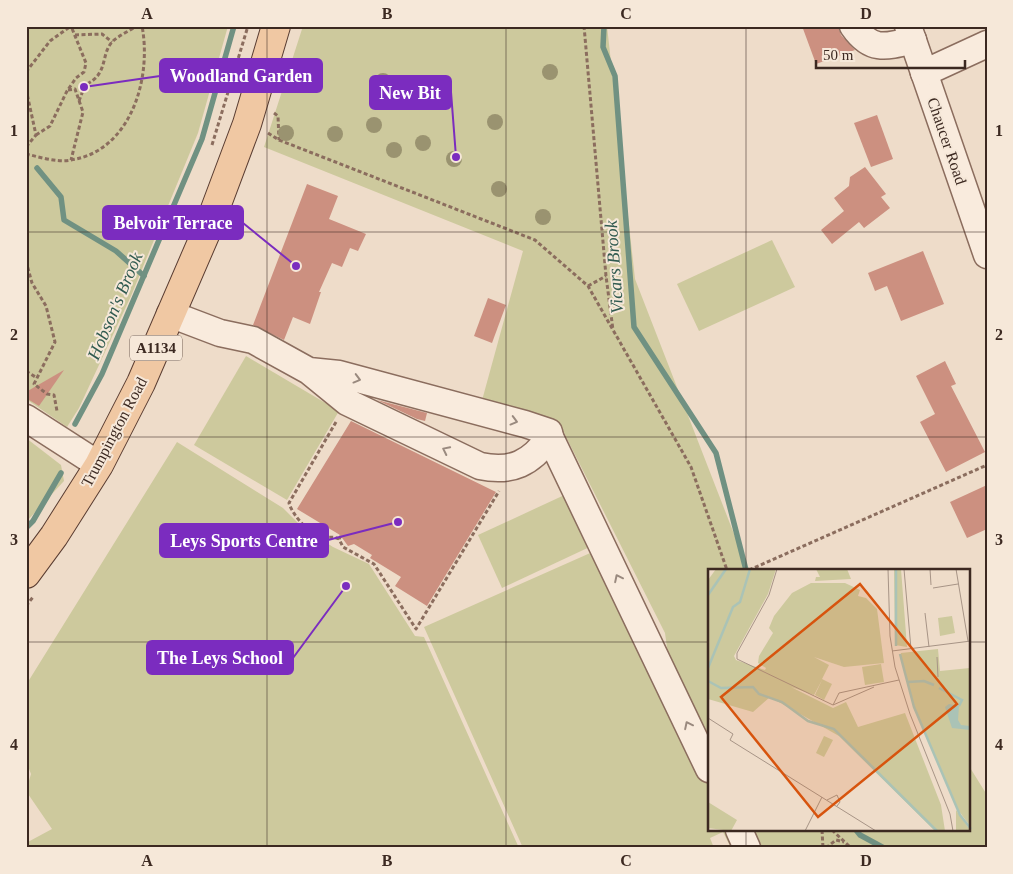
<svg xmlns="http://www.w3.org/2000/svg" width="1013" height="874" viewBox="0 0 1013 874" font-family="Georgia,serif">
  <style>
    .green { fill: #cdc99d }
    .lines { fill: none; stroke-linecap: round; stroke-linejoin: round }
    .stream { stroke: #709182; stroke-width: 5.5 }
    .building { fill: #cc9080 }
    .minor-casing { stroke: #8b6d5e; stroke-width: 29 }
    .major-casing { stroke: #593c31; stroke-width: 30 }
    .path { stroke: #8b6d5e; stroke-width: 3; stroke-dasharray: 4 2.5; stroke-linecap: butt }
    .minor { stroke: #f9ebdd; stroke-width: 26 }
    .major { stroke: #f0c8a3; stroke-width: 28 }
    .tree { fill: #9a9370 }
    .oneway { stroke: #9a8a7f }
    .grid { fill: none; stroke: #3c2921; stroke-width: 1; stroke-opacity: 0.55 }
    .labels { text-anchor: middle; dominant-baseline: central; stroke-width: 4; stroke-linejoin: round; paint-order: stroke }
    .shield { fill: #f6e8d9; stroke: #746258; stroke-width: 1 }
    .shield-label { font-size: 15px; font-weight: bold; fill: #3c2921 }
    .street-label { font-size: 16px; fill: #3c2921; stroke: #f6e8d9 }
    .water-label { font-size: 18px; font-style: italic; fill: #315b50; stroke: #f6e8d9 }
    .inset-river { fill: none; stroke: #aac3b6; stroke-width: 2.5 }
    .inset-road { fill: none; stroke: #a79486; stroke-width: 1 }
    .view { fill: #d7540e; fill-opacity: 0.15; stroke: #d7540e; stroke-width: 2.5 }
    .inset-edge { fill: none; stroke: #3c2921; stroke-width: 2.5 }
    .leader { fill: none; stroke: #7b2cbf; stroke-width: 2 }
    .callout-dot { fill: #7b2cbf; stroke: #f6e8d9; stroke-width: 2 }
    .callout { fill: #7b2cbf; stroke: #7b2cbf; stroke-width: 2 }
    .callout-label { font-size: 18px; text-anchor: middle; font-weight: bold; fill: #fff }
    .neatline { fill: none; stroke: #3c2921; stroke-width: 2 }
    .grid-label { font-size: 16px; text-anchor: middle; font-weight: bold; fill: #3c2921 }
  </style>
  <rect width="100%" height="100%" fill="#eedcc9"/>
  <g class="green">
    <polygon points="26,26 228,26 198,133 131,296 79,408 67,427 26,399"/>
    <polygon points="303,26 607,26 635,279 748,570 709,570 709,830 969,830 969,766 987,795 987,848 731,848 723,832 710,838 714,848 523,848 424,627 597,550 671,676 665,633 561,427 481,404 523,251 264,147"/>
    <polygon points="772,240 795,287 699,331 677,284"/>
    <polygon points="246,356 339,411 287,500 194,445"/>
    <polygon points="26,438 61,465 64,481 26,522"/>
    <polygon points="177,442 283,508 302,527 333,547 369,564 415,636 424,637 519,848 26,848 26,843 52,829 26,791 31,774 26,761 26,685"/>
    <polygon points="571,492 596,544 502,588 478,535"/>
  </g>
  <g class="lines">
    <g class="stream">
      <polyline points="604,26 603,47 615,76 634,327 716,453 746,570"/>
      <polyline points="37,168 61,197 64,220 116,251 144,276"/>
      <polyline points="75,424 102,374 202,139 234,26"/>
      <polyline points="26,528 33,521 61,473"/>
      <polyline points="856,830 860,835 884,848"/>
    </g>
  </g>
  <g class="building">
    <polygon points="802,26 838,26 841,35 855,50 816,64"/>
    <polygon points="877,115 893,159 871,167 854,123"/>
    <polygon points="865,167 886,194 881,197 890,208 864,228 859,222 832,244 821,230 844,211 834,198 849,186 850,177"/>
    <polygon points="307,184 338,196 329,219 366,234 358,251 350,248 342,267 332,263 319,292 321,292 310,324 293,317 284,340 253,325"/>
    <polygon points="923,251 944,304 901,321 887,286 875,291 868,273"/>
    <polygon points="488,298 506,305 492,343 474,336"/>
    <polygon points="945,361 956,384 951,386 985,452 946,472 920,422 935,414 916,376"/>
    <polygon points="64,370 39,406 26,398 26,392"/>
    <polygon points="377,400 427,413 425,421 417,419"/>
    <polygon points="351,421 496,492 427,606 395,586 401,577 370,558 372,555 354,544 348,546 340,535 297,509"/>
    <polygon points="987,485 987,529 967,538 950,502"/>
  </g>
  <g class="lines">
    <g class="minor-casing">
      <g id="minor">
        <path d="M853,26c18,26 33,21 60,14"/>
        <polyline points="908,26 987,255"/>
        <polyline points="924,73 987,44"/>
        <path d="M170,314l50,19 33,7 56,31 38,31 133,64c32,7 51,-3 70,-29l-1,-5 -24,-8 -186,-50 -30,-3"/>
        <polyline points="26,418 99,465"/>
        <polyline points="550,437 709,769"/>
        <polyline points="739,830 747,848"/>
      </g>
    </g>
    <g class="major-casing">
      <polyline id="major" points="26,574 54,536 99,465 141,383 208,228 247,124 276,26"/>
    </g>
    <g class="path">
      <polyline points="584,26 606,276 613,330"/>
      <polyline points="75,35 102,34 112,42"/>
      <polyline points="26,72 50,41 71,26"/>
      <polyline points="26,89 36,135 26,147"/>
      <polyline points="68,90 75,89 83,112 71,160"/>
      <path d="M79,101l6,-16c24,-11 15,-29 27,-43 6,-6 17,-11 25,-16"/>
      <polyline points="274,113 278,116 279,140"/>
      <polyline points="268,133 279,140 535,240 588,286 691,467 727,570"/>
      <polyline points="36,135 50,126 67,91 76,78 84,72 86,63 71,26"/>
      <polyline points="212,145 248,26"/>
      <path d="M26,154c14,3 31,9 45,6 60,-9 81,-82 71,-134"/>
      <polyline points="26,261 32,283 46,306 55,342 34,384 47,394 54,395 57,411"/>
      <polyline points="588,286 606,276"/>
      <polyline points="26,371 37,378"/>
      <path d="M336,422l-47,81c4,13 20,31 34,34 6,1 10,-1 16,2"/>
      <polyline points="341,536 339,539 343,547 374,564 416,629 499,491"/>
      <polyline points="749,570 987,465"/>
      <polyline points="26,606 33,597"/>
      <polyline points="822,830 823,848"/>
      <polyline points="832,830 851,848"/>
      <polyline points="826,848 836,840 844,842"/>
    </g>
    <use href="#minor" class="minor"/>
    <use href="#major" class="major"/>
  </g>
  <g class="tree">
    <circle cx="550" cy="72" r="8"/>
    <circle cx="383" cy="81" r="8"/>
    <circle cx="495" cy="122" r="8"/>
    <circle cx="374" cy="125" r="8"/>
    <circle cx="286" cy="133" r="8"/>
    <circle cx="335" cy="134" r="8"/>
    <circle cx="423" cy="143" r="8"/>
    <circle cx="394" cy="150" r="8"/>
    <circle cx="454" cy="159" r="8"/>
    <circle cx="499" cy="189" r="8"/>
    <circle cx="543" cy="217" r="8"/>
  </g>
  <defs><path id="oneway-chevron" d="M-2-3.5L2.5 0L-2 3.5" fill="none" stroke-width="1.6" stroke-linecap="round" stroke-linejoin="round" transform="scale(1.25)"/></defs>
  <g class="oneway">
    <use href="#oneway-chevron" transform="translate(357 379) rotate(15)"/>
    <use href="#oneway-chevron" transform="translate(514 421) rotate(15)"/>
    <use href="#oneway-chevron" transform="translate(446 450) rotate(-154)"/>
    <use href="#oneway-chevron" transform="translate(618 578) rotate(-116)"/>
    <use href="#oneway-chevron" transform="translate(688 725) rotate(-116)"/>
  </g>
  <path class="grid" d="M267,26v822M506,26v822M746,26v544M26,232h961M26,437h961M26,642h683M969,642h18M746,830v18"/>
  <g class="labels">
    <rect class="shield" x="130" y="335.5" width="52" height="25" rx="4"/>
    <g class="shield-label">
      <text x="156" y="348">A1134</text>
    </g>
    <g class="street-label">
      <text transform="translate(947 141) rotate(71)">Chaucer Road</text>
      <text transform="translate(114 432) rotate(-62)">Trumpington Road</text>
    </g>
    <g class="water-label">
      <text transform="translate(614 267) rotate(-94)">Vicars Brook</text>
      <text transform="translate(115 306) rotate(-67)">Hobson's Brook</text>
    </g>
  </g>
  <g transform="translate(708 569)">
    <rect width="262" height="262" fill="#eedcc9"/>
    <path d="M8,0h60l-8,25 -34,62 2,4 29,10 1,-2 -8,-5 1,-7 14,-23 -4,-5 5,-12 18,-23 19,-10h34l15,7 -2,6 8,2 11,11 7,54 -40,4 -30,-10 15,8 -7,14 10,5 -8,16 -9,-5 7,-15 -8,15 -23,-8 42,21 13,-6 12,25 47,-14 36,92 4,26h-10l-96,-95 -69,-39 -17,15 -45,-13v-119zM108,0h31l4,10 -36,2 1,-4h4zM186,0h7l6,78 -12,-2zM244,47l3,17 -15,3 -2,-18zM230,80l2,22 30,-3v158l-11,-15 -44,-103 -14,-51v-4zM173,95l3,18 -19,3 -3,-18zM116,167l9,4 -9,17 -8,-4zM0,233l29,18 -6,11 -23,-3zM248,241l14,20v1h-14z" fill="#cdc99d"/>
    <path d="M241,135l10,2 -1,14 3,5 9,1v4l-18,-2 -7,-21z" fill="#aac3b6"/>
    <path class="inset-river" d="M188,0v77M0,26l18,-26M192,85l14,53 46,108 11,14M0,99l25,-61 7,-5 10,-33M0,112l13,7 32,-1 6,7 23,8 26,19 26,8 103,102M200,113l16,-1 10,4M231,119l23,12 -3,6"/>
    <path class="inset-road" d="M69,0l-8,26 -32,58v6l96,46M180,0l2,67 5,31 15,47 40,100 3,17M196,0l7,80M222,0l1,16M248,0l12,72M225,19l25,-4M217,44l4,34M184,82l79,-10M229,88l1,20M166,118l-41,18 6,-12 60,-13M0,149l25,16 -3,6 146,91M119,231l10,-5 3,7 -3,4M97,262l17,-34"/>
    <path class="view" d="M152,15l97,120 -139,113 -97,-120z"/>
    <rect width="262" height="262" class="inset-edge"/>
  </g>
  <path class="leader" d="M84 87L160 76M456 157L451 92M296 266L243 223M398 522L328 540M346 586L293 658"/>
  <g class="callout-dot">
    <circle cx="84" cy="87" r="5"/>
    <circle cx="456" cy="157" r="5"/>
    <circle cx="296" cy="266" r="5"/>
    <circle cx="398" cy="522" r="5"/>
    <circle cx="346" cy="586" r="5"/>
  </g>
  <g class="callout">
    <rect x="160" y="59" width="162" height="33" rx="5"/>
    <rect x="370" y="76" width="81" height="33" rx="5"/>
    <rect x="103" y="206" width="140" height="33" rx="5"/>
    <rect x="160" y="524" width="168" height="33" rx="5"/>
    <rect x="147" y="641" width="146" height="33" rx="5"/>
  </g>
  <g class="callout-label">
    <text x="241" y="82">Woodland Garden</text>
    <text x="410" y="99">New Bit</text>
    <text x="173" y="229">Belvoir Terrace</text>
    <text x="244" y="547">Leys Sports Centre</text>
    <text x="220" y="664">The Leys School</text>
  </g>
  <rect width="1013" height="874" fill="none" stroke="#f6e8d9" stroke-width="55"/>
  <path d="M816 60v8h149v-8" fill="none" stroke="#3c2921" stroke-width="2.5"/>
  <text x="823" y="60" font-size="15" fill="#3c2921" stroke="#f6e8d9" stroke-width="4" paint-order="stroke">50 m</text>
  <rect x="28" y="28" width="958" height="818" class="neatline"/>
  <g class="grid-label">
    <text x="147" y="19">A</text>
    <text x="387" y="19">B</text>
    <text x="626" y="19">C</text>
    <text x="866" y="19">D</text>
    <text x="14" y="136">1</text>
    <text x="999" y="136">1</text>
    <text x="14" y="340">2</text>
    <text x="999" y="340">2</text>
    <text x="14" y="545">3</text>
    <text x="999" y="545">3</text>
    <text x="14" y="750">4</text>
    <text x="999" y="750">4</text>
    <text x="147" y="866">A</text>
    <text x="387" y="866">B</text>
    <text x="626" y="866">C</text>
    <text x="866" y="866">D</text>
  </g>
</svg>
